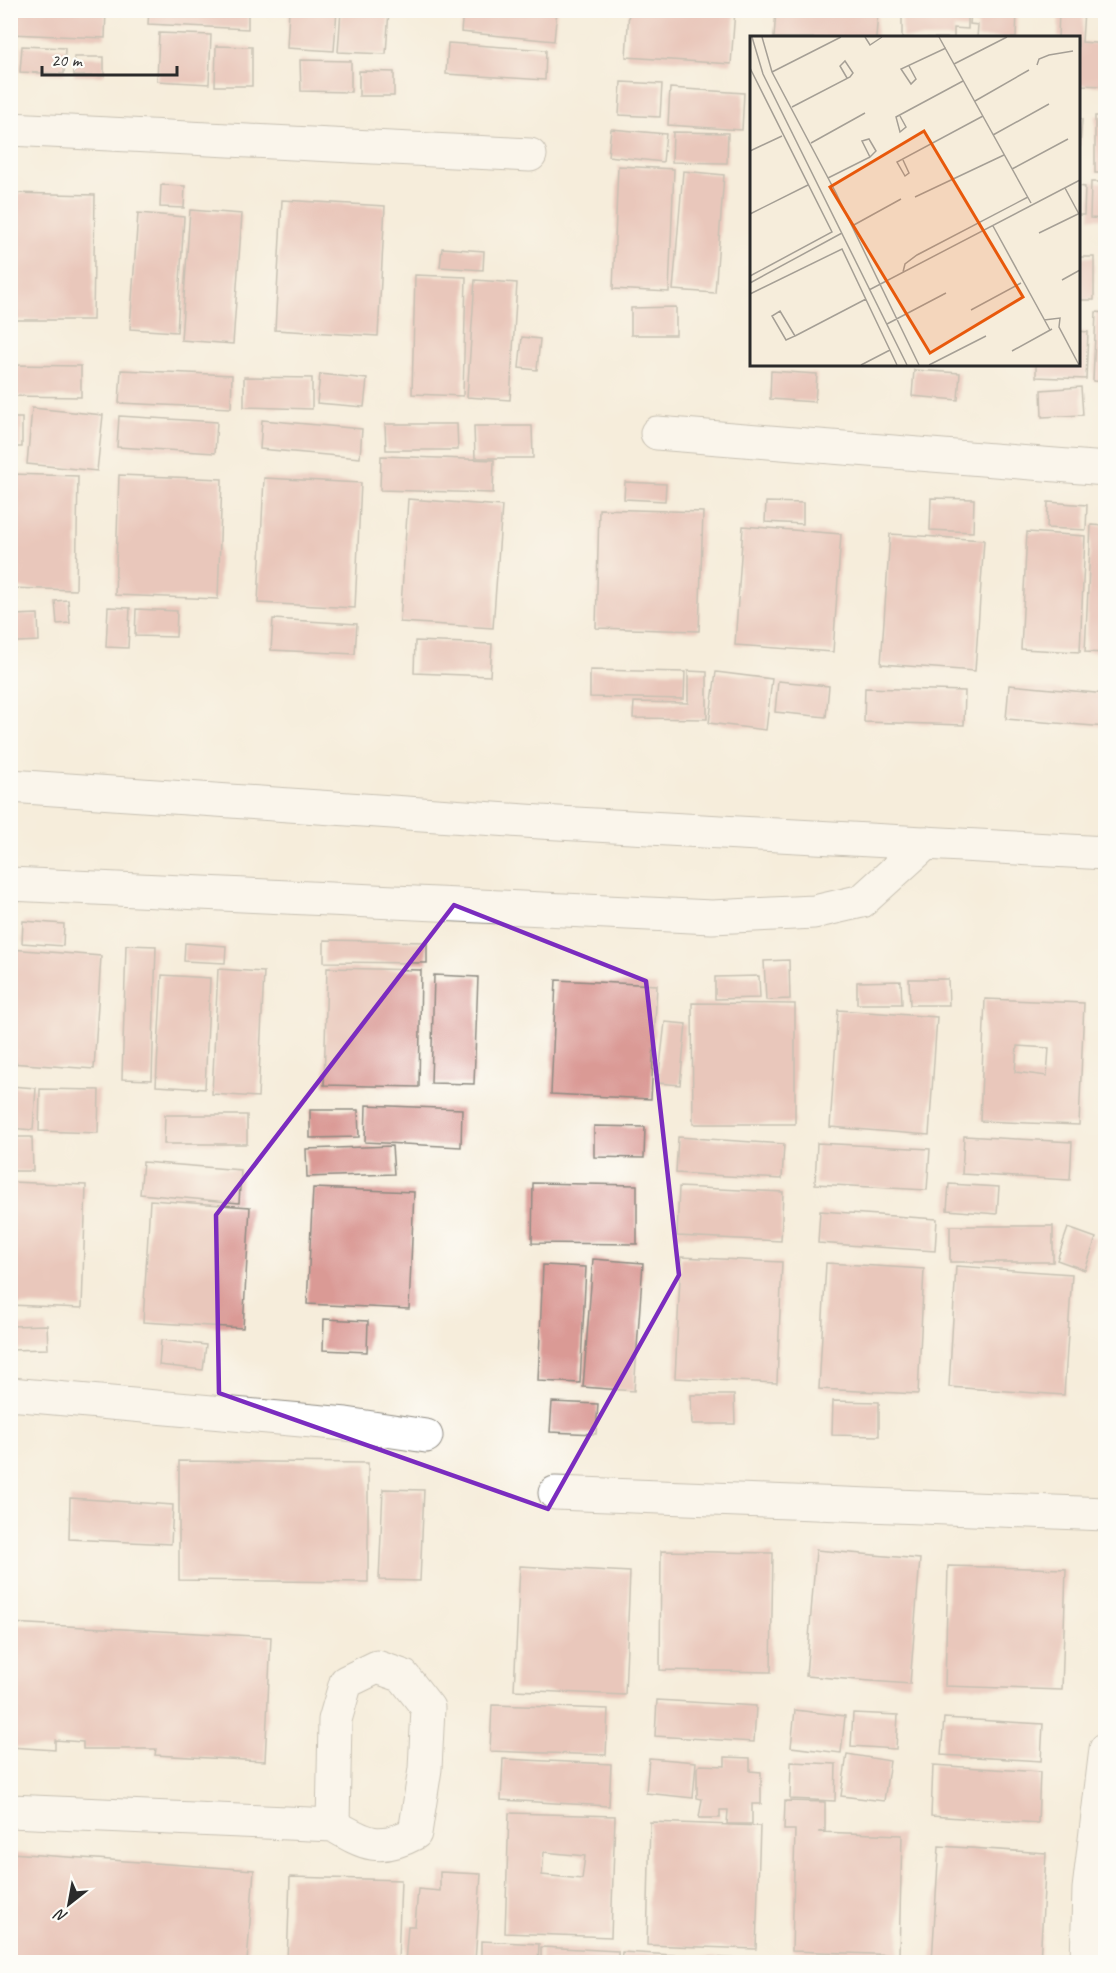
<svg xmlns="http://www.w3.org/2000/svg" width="1116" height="1973" viewBox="0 0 1116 1973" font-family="Caveat,sans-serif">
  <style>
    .building { fill: #da9a95; fill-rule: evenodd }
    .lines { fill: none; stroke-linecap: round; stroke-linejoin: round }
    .minor-casing { stroke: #908c83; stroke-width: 35 }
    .tertiary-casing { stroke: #908c83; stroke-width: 35 }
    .minor { stroke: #fff; stroke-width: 33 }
    .tertiary { stroke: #fff; stroke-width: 33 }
    .marked { fill: none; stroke: #7b2cbf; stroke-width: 4.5; stroke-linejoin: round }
    .inset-road { fill: none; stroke: #a59f95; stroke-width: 1.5 }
    .view { fill: #e8590c; fill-opacity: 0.15; stroke: #e8590c; stroke-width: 3 }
    .inset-edge { fill: none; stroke: #2b2b2b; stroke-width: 3 }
  </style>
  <rect width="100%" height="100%" fill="#fdfcf7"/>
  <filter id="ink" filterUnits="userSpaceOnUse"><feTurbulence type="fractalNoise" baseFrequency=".0167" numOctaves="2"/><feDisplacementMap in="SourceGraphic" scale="12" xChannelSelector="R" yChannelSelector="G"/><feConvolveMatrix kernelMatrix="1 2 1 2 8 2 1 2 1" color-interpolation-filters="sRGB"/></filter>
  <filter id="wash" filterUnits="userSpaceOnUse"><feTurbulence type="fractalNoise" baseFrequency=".008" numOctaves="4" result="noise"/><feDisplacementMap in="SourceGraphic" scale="24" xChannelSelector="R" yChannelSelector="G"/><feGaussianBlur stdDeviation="1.35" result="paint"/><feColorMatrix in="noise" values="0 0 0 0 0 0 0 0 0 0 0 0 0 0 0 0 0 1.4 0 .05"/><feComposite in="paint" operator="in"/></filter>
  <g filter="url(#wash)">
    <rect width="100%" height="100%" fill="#f6eddb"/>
    <g id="blocks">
      <g class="building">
        <polygon points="10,10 106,10 105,38 10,34"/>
        <polygon points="149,10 248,10 248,29 148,24"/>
        <polygon points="289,10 337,10 334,51 287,48"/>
        <polygon points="341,10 389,10 386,54 338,52"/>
        <polygon points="463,10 557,10 554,41 461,32"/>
        <polygon points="629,10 735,10 731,64 626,57"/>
        <polygon points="776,10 878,10 876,38 774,38"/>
        <polygon points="902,10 968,10 968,29 954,28 954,38 902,38"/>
        <polygon points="971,10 1017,10 1016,38 977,38 978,25 970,24"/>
        <polygon points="1059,10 1084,10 1082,42 1106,44 1106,86 1078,85 1078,38 1058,38"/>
        <polygon points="159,33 211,35 209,84 157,81"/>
        <polygon points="448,43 546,50 545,80 446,74"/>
        <polygon points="22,46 65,48 64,74 20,72"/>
        <polygon points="216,46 252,47 252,86 215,86"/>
        <rect x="74" y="57" width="30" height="19"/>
        <polygon points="300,60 351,61 351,92 301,91"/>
        <polygon points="359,71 394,72 394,96 359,96"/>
        <polygon points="621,82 662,84 660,117 619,115"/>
        <polygon points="670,88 744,93 742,130 668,125"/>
        <rect x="1095" y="116" width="11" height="57"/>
        <polygon points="1078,118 1082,119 1080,146 1078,146"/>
        <polygon points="611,129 666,134 663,162 608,156"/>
        <polygon points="673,132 728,133 727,163 672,162"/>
        <polygon points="618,166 674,169 669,292 613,289"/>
        <polygon points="683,171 724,175 715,293 673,290"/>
        <polygon points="1091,182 1106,182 1106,219 1090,218"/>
        <polygon points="161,185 185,186 184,208 160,207"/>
        <polygon points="1078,186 1085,187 1084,215 1078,215"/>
        <polygon points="10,193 95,195 93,320 10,320"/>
        <polygon points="282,200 385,206 378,336 275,330"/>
        <polygon points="190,210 242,214 233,344 181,340"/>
        <polygon points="138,213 184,217 177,332 130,329"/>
        <polygon points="442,248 484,251 483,270 440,267"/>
        <rect x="1078" y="257" width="16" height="43"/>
        <polygon points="1104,263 1106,263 1106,300 1101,299"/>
        <polygon points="415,275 466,277 463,396 412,394"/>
        <polygon points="475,280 517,283 510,400 467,397"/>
        <polygon points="676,307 676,335 631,335 631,308"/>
        <polygon points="1096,312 1106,313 1106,382 1093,381"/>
        <polygon points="1078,331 1088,332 1086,379 1036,377 1036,364 1078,364"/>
        <polygon points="522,337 540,339 537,370 519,368"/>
        <polygon points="10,365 81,366 81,397 10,396"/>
        <polygon points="121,370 232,375 231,408 119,403"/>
        <polygon points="914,370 960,373 958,400 912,396"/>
        <polygon points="771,371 817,374 815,402 770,399"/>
        <polygon points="320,374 367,379 364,407 317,403"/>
        <polygon points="244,377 312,378 312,409 244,407"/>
        <polygon points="1081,387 1083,415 1042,417 1041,390"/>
        <polygon points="32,408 103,415 97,471 27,464"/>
        <polygon points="119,416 217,422 215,453 117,447"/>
        <rect x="10" y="418" width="12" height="29"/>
        <polygon points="262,420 362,429 360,458 260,449"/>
        <polygon points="385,424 457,424 458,450 386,450"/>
        <polygon points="474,426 532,426 533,458 475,458"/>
        <polygon points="381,456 494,460 493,493 380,490"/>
        <polygon points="10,474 78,476 76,590 10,588"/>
        <polygon points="119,475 222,479 218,599 115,595"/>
        <polygon points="264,478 361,483 355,608 258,603"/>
        <polygon points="625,482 666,484 665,501 624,499"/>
        <polygon points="931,498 974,499 973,532 930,530"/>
        <polygon points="408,499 502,506 493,628 400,622"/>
        <polygon points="766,502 803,503 803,524 765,522"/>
        <polygon points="1048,502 1087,505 1086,530 1047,528"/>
        <polygon points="599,509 703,512 699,631 596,628"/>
        <polygon points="1091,525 1106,526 1106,653 1085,652"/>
        <polygon points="743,526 841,534 833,652 735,645"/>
        <polygon points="1027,532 1085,536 1080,652 1021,649"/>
        <polygon points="890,534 984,540 975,671 881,664"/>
        <polygon points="68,600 70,623 57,624 55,601"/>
        <polygon points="108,607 130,608 128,648 106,647"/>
        <polygon points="136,609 177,611 176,637 135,636"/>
        <polygon points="38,614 39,641 17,642 15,615"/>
        <polygon points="273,619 357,624 355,654 271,650"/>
        <polygon points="415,641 492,644 490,676 414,673"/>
        <polygon points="590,670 685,672 684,699 590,697"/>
        <polygon points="688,671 707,672 707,719 633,718 634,702 688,703"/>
        <polygon points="716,672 772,679 766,730 709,723"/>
        <polygon points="778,681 829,686 826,717 775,712"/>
        <polygon points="1009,685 1106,694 1106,727 1006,719"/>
        <polygon points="865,688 965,691 964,725 864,722"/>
        <polygon points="23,921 64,924 63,946 22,943"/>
        <polygon points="324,940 427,942 427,963 324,962"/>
        <polygon points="185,943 226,946 225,963 184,961"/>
        <polygon points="126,945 156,946 152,1080 122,1079"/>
        <polygon points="10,949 101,956 94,1069 10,1063"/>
        <polygon points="789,960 790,999 766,1000 764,961"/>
        <polygon points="327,968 421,970 419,1087 324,1085"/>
        <polygon points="218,969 264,972 258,1097 212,1094"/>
        <polygon points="162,975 210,978 205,1089 156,1086"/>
        <polygon points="434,975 478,977 474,1084 431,1083"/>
        <polygon points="759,976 760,998 715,999 715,977"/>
        <polygon points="909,979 948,979 949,1005 910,1005"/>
        <polygon points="556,980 657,985 651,1099 551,1094"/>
        <polygon points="901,981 902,1004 857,1004 857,982"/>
        <path d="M985,999l99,4 -5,122 -99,-4zM1017,1046l32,2 -2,28 -32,-4z"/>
        <polygon points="692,1003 795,1004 795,1124 693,1124"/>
        <polygon points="838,1010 937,1017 929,1135 830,1127"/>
        <polygon points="665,1022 686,1024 680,1085 658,1083"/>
        <polygon points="10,1086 36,1088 33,1130 10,1128"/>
        <polygon points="40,1089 99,1090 98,1133 39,1131"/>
        <polygon points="366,1105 462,1109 461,1147 365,1142"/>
        <polygon points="310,1110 358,1110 359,1137 310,1138"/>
        <polygon points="165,1115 247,1115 247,1144 164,1144"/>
        <polygon points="594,1126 645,1127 644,1158 594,1157"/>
        <polygon points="964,1136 1072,1142 1070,1180 962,1174"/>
        <polygon points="10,1137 32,1137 33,1171 10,1171"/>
        <polygon points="678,1137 784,1144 782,1179 676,1173"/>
        <polygon points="817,1143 930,1149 927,1190 815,1184"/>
        <polygon points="392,1146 394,1174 307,1177 306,1149"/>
        <polygon points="143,1162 241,1170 239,1203 140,1194"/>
        <polygon points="10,1182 86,1185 82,1308 10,1305"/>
        <polygon points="533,1183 637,1185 637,1244 532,1243"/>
        <polygon points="949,1184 999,1187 997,1214 947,1210"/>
        <polygon points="679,1187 783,1192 781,1241 677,1236"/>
        <polygon points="313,1188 414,1192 409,1309 307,1304"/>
        <polygon points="150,1200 250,1207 243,1328 143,1322"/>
        <polygon points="820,1211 937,1219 935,1251 818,1243"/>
        <rect x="950" y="1226" width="103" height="36"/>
        <polygon points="1068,1228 1096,1238 1085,1270 1057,1260"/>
        <polygon points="681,1257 782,1262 777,1383 675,1378"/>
        <polygon points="593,1259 643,1263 634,1391 583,1387"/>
        <polygon points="826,1263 924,1269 918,1394 819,1389"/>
        <polygon points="543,1265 586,1267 580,1383 538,1381"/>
        <polygon points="956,1266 1072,1274 1064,1395 949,1387"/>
        <polygon points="324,1319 368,1321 367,1352 323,1350"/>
        <polygon points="47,1325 48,1349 10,1350 10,1326"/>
        <polygon points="161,1340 206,1345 203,1370 159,1365"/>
        <polygon points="691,1395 734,1395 735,1424 692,1424"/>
        <polygon points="833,1401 879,1402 879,1436 832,1435"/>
        <polygon points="552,1402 598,1404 596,1434 550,1432"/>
        <polygon points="179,1461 368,1463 368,1582 179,1580"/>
        <polygon points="383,1489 424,1490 420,1581 379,1580"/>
        <polygon points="70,1498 173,1505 171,1544 69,1539"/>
        <polygon points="816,1550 920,1559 910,1684 806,1676"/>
        <polygon points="661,1551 773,1553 771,1672 660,1670"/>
        <polygon points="520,1566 630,1572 625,1695 514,1690"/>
        <polygon points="948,1566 1066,1569 1062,1690 945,1686"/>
        <polygon points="10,1623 271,1637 265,1761 155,1755 156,1749 83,1749 83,1742 55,1740 55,1750 10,1747"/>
        <polygon points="657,1700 756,1706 754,1742 655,1736"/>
        <polygon points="492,1705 608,1709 606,1755 490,1751"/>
        <polygon points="795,1710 845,1716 841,1753 791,1747"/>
        <polygon points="853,1713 898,1715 896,1749 851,1746"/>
        <polygon points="944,1718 1043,1724 1041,1761 941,1755"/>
        <polygon points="847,1754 890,1761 884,1801 841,1796"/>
        <polygon points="725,1757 750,1758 750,1771 761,1772 761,1804 752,1804 752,1824 727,1824 728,1810 720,1810 720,1818 699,1818 702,1799 697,1798 697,1768 700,1765 725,1766"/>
        <polygon points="649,1758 696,1762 693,1798 646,1793"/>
        <polygon points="503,1759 611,1764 609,1806 501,1800"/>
        <polygon points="791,1762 836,1764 835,1801 790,1799"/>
        <polygon points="933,1765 1040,1772 1038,1823 931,1816"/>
        <polygon points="785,1801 825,1802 825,1831 818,1832 902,1835 899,1955 792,1951 795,1830 784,1830"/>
        <path d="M509,1813l106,3 -4,121 -106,-4zM544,1852l41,4 -3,23 -40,-4z"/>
        <polygon points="650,1822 760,1826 756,1949 647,1945"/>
        <polygon points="939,1846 1046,1853 1040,1962 932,1962"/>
        <polygon points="10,1853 254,1870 247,1962 10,1962"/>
        <polygon points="440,1872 481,1874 475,1962 405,1962 408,1926 415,1926 418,1889 440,1891"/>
        <polygon points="290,1877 401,1880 398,1962 287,1962"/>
        <polygon points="481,1941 539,1944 538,1962 481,1962"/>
        <polygon points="541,1947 618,1951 618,1962 541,1962"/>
        <polygon points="622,1952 757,1960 757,1962 621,1962"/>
      </g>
    </g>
  </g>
  <g filter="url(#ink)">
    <use href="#blocks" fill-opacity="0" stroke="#908c83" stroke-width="1.5"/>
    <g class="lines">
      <g class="minor-casing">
        <g id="minor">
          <polyline points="10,129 530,155"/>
          <polyline points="657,433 1106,469"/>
          <polyline points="10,786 540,822 1106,853"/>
          <polyline points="10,884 712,917 814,912 862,901 926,843"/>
          <polyline points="10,1394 346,1424 426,1436"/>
          <polyline points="555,1493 1106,1514"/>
          <path d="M10,1811l323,14c32,19 47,27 82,8l10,-64 3,-61 -25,-32 -26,-9 -31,15 -11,38 -2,105"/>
        </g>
      </g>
      <g class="tertiary-casing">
        <polyline id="tertiary" points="1087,1962 1089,1889 1106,1749"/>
      </g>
      <use href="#minor" class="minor"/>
      <use href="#tertiary" class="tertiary"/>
    </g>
  </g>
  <path d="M0 0H1116V1973H0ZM454,905l192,76 33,294 -131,234 -329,-116 -3,-178z" fill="#f6eddb" fill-opacity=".55" fill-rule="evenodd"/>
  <path class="marked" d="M454,905l192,76 33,294 -131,234 -329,-116 -3,-178z"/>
  <g transform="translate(750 36)">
    <rect width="330" height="330" fill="#f6eddb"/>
    <path class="inset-road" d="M2,1l11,37 144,291M12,1l10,35 64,121 83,172M115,1l5,8 12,-8M189,1l92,166M204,28l53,-27M287,29l2,-6 10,-4 24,-4M159,30l7,13 -5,5 -10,-15 45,-21M0,32l82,164 -82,44M22,36l69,-35M225,65l54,-31M42,71l58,-30 3,-4 -8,-12 -5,5 7,12M150,80l6,11 -6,5 -4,-15 67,-36M243,99l56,-31M119,103l7,12 -6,6 -8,-16zM61,107l54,-30M0,115l32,-15M153,124l6,13 -4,3 -8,-14 86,-46M262,133l56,-30M78,142l42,-21M315,152l15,28M165,161l89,-42M0,178l58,-29M102,190l49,-27M243,190l57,104M289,197l39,-19M153,236l2,-8 12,-9 111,-58M312,244l18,-10M0,247l92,-50M119,254l211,-110M0,258l92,-45 55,116M221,274l50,-27M30,275l15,25 -9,4 -14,-24zM294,284l16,-2 -1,9 20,38M137,288l59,-31M45,300l71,-37M262,315l40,-22M111,329l29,-15M179,329l57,-29"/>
    <path class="view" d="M174,95l99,166 -93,56 -100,-166z"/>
    <rect width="330" height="330" class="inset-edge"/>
  </g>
  <rect width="1116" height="1973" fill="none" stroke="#fdfcf7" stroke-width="36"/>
  <g transform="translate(69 1904) rotate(211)" stroke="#fdfcf7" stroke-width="4.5" paint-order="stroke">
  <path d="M0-4.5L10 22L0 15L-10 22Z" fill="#2b2b2b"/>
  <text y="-9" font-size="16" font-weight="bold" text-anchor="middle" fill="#2b2b2b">N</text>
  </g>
  <path d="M42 66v9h135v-9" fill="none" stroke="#2b2b2b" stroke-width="3"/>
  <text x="51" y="66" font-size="18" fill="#2b2b2b" stroke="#fdfcf7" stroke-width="4.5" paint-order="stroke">20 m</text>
</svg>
